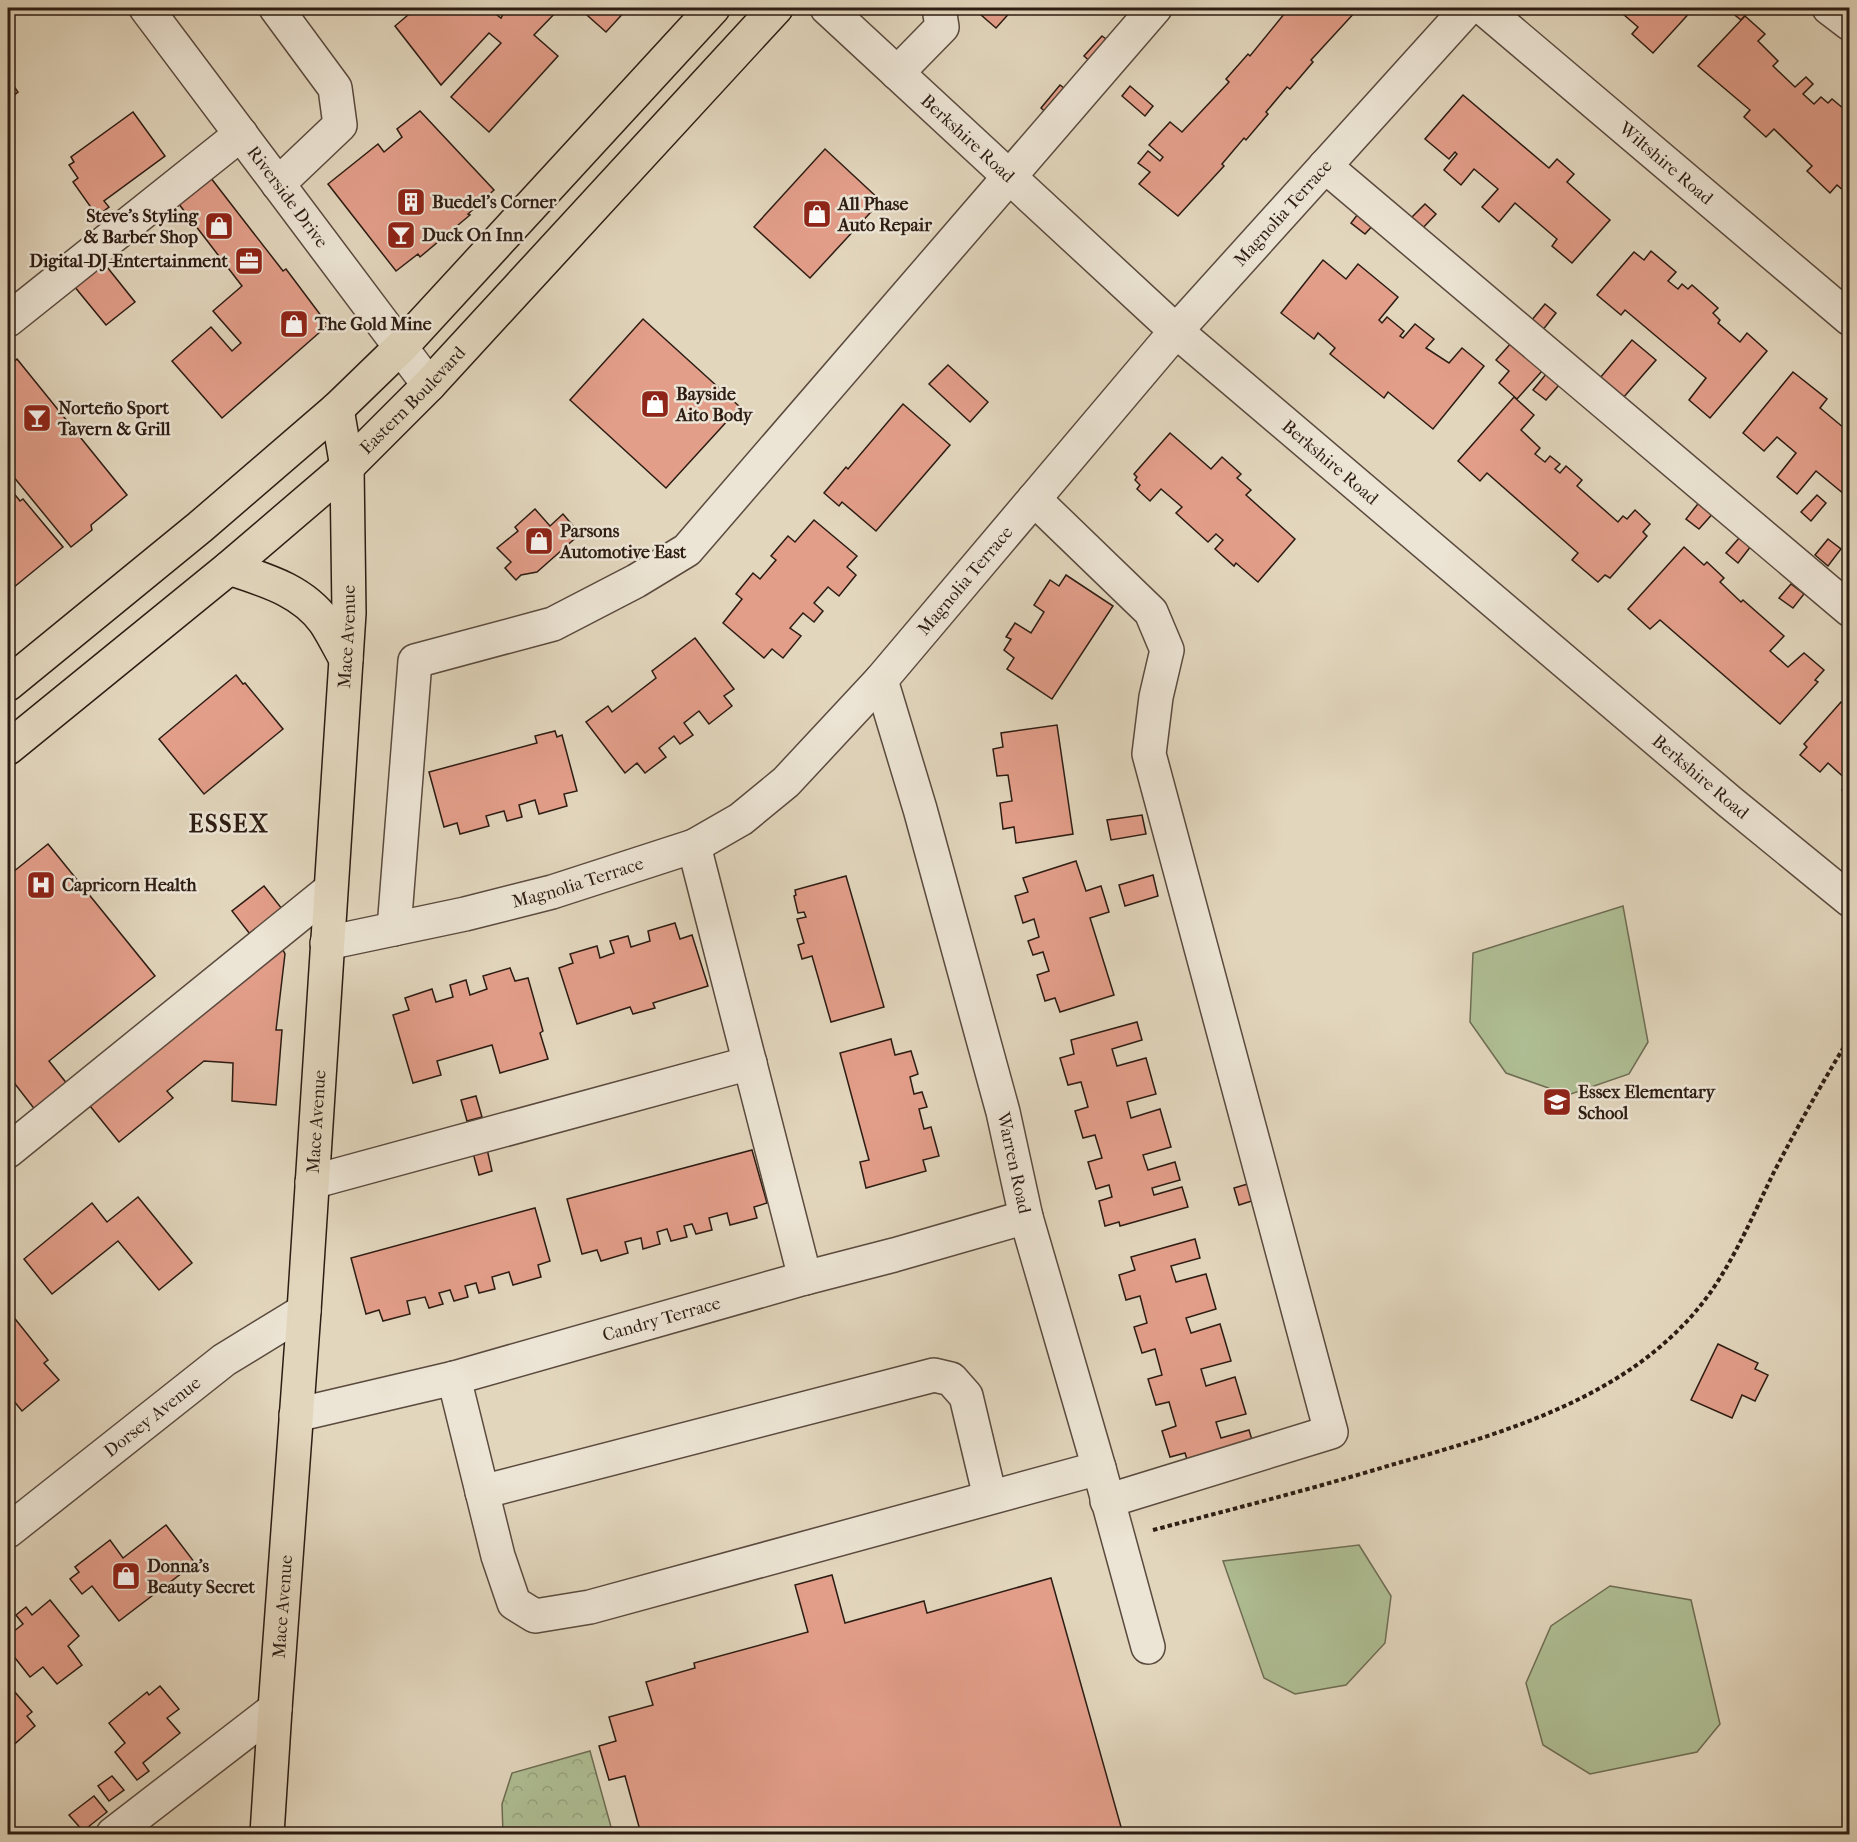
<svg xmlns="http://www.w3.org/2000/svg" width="1857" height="1842" viewBox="0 0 1857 1842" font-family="'IM FELL French Canon',serif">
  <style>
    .green { fill: #afbe94; stroke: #6e6d54; stroke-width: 1.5 }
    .forest { fill: url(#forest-crowns); stroke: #6e6d54; stroke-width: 1.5 }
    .building { fill: #e39e8a; stroke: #2d1c13; stroke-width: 1.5 }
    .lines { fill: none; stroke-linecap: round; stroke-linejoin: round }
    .minor-casing { stroke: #5a4a3e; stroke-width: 36 }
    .major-casing { stroke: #2d1c13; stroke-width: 36 }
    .path { stroke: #2d1c13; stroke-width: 4; stroke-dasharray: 4.5 3; stroke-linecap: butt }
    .minor { stroke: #ece4d4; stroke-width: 33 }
    .major { stroke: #e2d6bd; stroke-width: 33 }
    .labels { text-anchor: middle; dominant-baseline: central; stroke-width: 5; stroke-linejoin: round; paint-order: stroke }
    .street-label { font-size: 18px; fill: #2d1c13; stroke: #ece4d4 }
    .poi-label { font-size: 18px; font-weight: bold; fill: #2d1c13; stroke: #ece4d4; text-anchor: start }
    .district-label { font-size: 24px; font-weight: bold; letter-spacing: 1.5px; fill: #2d1c13; stroke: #ece4d4 }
  </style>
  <defs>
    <pattern id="forest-crowns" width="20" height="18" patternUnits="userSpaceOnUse" patternTransform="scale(1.5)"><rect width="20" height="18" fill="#afbe94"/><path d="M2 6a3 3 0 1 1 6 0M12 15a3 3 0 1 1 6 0" fill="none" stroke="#97a37f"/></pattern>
  </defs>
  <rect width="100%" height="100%" fill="#e2d6bd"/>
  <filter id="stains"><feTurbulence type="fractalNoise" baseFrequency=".00333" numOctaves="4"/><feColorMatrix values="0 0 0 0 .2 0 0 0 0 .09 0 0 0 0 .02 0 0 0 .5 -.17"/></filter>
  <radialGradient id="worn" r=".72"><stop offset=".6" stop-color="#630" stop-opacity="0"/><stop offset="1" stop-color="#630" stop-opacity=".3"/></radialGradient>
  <g class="green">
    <polygon points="1623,906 1648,1042 1629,1074 1568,1095 1506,1073 1470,1022 1473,953"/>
    <polygon points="1359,1545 1391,1596 1385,1643 1346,1685 1295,1694 1264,1678 1223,1561"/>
    <polygon points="1610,1586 1691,1600 1720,1724 1697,1752 1590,1774 1543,1745 1526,1683 1551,1626"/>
  </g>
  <polygon class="forest" points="590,1751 613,1834 503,1834 502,1804 512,1773"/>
  <g class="building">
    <polygon points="414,8 488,8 501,18 506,9 505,8 560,8 534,35 558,56 489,132 451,97 501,43 489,33 441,85 395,26 415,9"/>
    <polygon points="579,8 628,8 606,32"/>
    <polygon points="973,8 1014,8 996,28"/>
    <polygon points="1289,8 1353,8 1357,10 1311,60 1313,62 1290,89 1287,87 1266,112 1268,114 1246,140 1244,138 1222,164 1224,166 1178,216 1139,184 1150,172 1138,163 1148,151 1160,161 1163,157 1149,145 1170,122 1182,132 1229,82 1226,79 1248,54 1250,56"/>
    <polygon points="1616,8 1694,8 1653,53 1632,34 1638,27"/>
    <polygon points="1726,8 1752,8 1741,20"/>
    <polygon points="1745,16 1765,34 1758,41 1778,61 1773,66 1795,87 1806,77 1813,84 1803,94 1814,104 1821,97 1828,103 1832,99 1850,114 1850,185 1844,191 1837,185 1830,193 1807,171 1812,166 1774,129 1766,137 1744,117 1750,110 1698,66"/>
    <polygon points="1102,36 1113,44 1094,65 1084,56"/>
    <polygon points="8,78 18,92 8,100"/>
    <polygon points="1060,85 1069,92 1050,116 1041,108"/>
    <polygon points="1130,86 1153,106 1145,116 1122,96"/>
    <polygon points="1463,95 1549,168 1557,159 1574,174 1567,182 1610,220 1572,263 1552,246 1557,239 1515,203 1499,222 1482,207 1498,189 1474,169 1461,185 1444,170 1457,154 1455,152 1449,159 1425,139"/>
    <polygon points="420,111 494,190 468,214 470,215 420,257 418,254 396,271 328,184 378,144 384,152 402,137 397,129"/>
    <polygon points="133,112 165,156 104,201 109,207 97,216 73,182 78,178 69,165 74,162 71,157"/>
    <polygon points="825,149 881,201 810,278 754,227"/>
    <polygon points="207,173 283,271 286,269 328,325 222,418 172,361 211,327 232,351 241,343 213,311 242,286 175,199"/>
    <polygon points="1425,204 1436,214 1421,230 1410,219"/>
    <polygon points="1361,210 1376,222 1365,234 1351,223"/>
    <polygon points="1651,251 1676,272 1668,281 1678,289 1682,284 1688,289 1692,285 1718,308 1713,313 1720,320 1718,323 1740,342 1747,333 1767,351 1710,418 1689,400 1706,378 1625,310 1621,315 1597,295 1634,252 1644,260"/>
    <polygon points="1323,260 1346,279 1358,264 1398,297 1379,320 1382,323 1387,317 1404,331 1400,336 1403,338 1415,324 1434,339 1426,348 1449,363 1462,348 1484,366 1433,429 1388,392 1384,398 1330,354 1335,348 1318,333 1314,339 1281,313"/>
    <polygon points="103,262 135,302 106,325 74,286"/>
    <polygon points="1545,304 1556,313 1542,331 1531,321"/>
    <polygon points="643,319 740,407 666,488 570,400"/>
    <polygon points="1632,340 1656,360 1623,398 1600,378"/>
    <polygon points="1512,342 1542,371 1517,399 1499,383 1509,371 1496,360"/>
    <polygon points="17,359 127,495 91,525 92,530 71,547 8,470 8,367"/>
    <polygon points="948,365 988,402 970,422 929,384"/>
    <polygon points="1793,372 1827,399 1820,408 1850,433 1850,499 1816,471 1797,494 1777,477 1796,453 1777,437 1764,451 1743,433"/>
    <polygon points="1547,373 1560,384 1546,400 1533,390"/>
    <polygon points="1514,397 1534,415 1521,430 1540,448 1535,454 1545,462 1550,456 1560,464 1555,469 1560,473 1566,466 1582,480 1577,486 1618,522 1623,516 1627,519 1635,510 1650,524 1643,532 1647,536 1610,578 1605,575 1598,582 1572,560 1578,553 1487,473 1480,481 1458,461"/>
    <polygon points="903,404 950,445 876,531 842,502 839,506 824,493 846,467 848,469"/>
    <polygon points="1170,433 1211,469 1222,457 1241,474 1237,478 1251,490 1246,495 1295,539 1258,582 1236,563 1234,566 1215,549 1223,540 1216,534 1208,542 1176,513 1182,507 1161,489 1150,501 1137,489 1140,485 1135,480 1137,477 1134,474"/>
    <polygon points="12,491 20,501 23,499 63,547 8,592 8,495"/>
    <polygon points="1817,495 1826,503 1811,521 1801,512"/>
    <polygon points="1701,500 1715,511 1699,529 1686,519"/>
    <polygon points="535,509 550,526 563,514 580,534 537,572 521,575 516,580 505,568 511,562 497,548 518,531 515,527"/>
    <polygon points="1850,514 1850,528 1844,523"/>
    <polygon points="814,520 857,556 847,567 856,575 839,596 828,587 814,603 823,611 814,622 803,613 790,628 801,636 783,658 772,649 764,658 723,623 742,599 736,594 753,573 760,579 776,560 771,556 788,536 795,542"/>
    <polygon points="1740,537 1751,546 1738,563 1726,553"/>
    <polygon points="1828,539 1841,549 1828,566 1815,555"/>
    <polygon points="1684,547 1704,565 1707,562 1724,578 1720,582 1741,602 1743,600 1784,636 1770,651 1788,667 1804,653 1824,670 1815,680 1818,682 1780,724 1660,620 1650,629 1628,609"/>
    <polygon points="1066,575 1113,606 1052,699 1007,669 1014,658 1004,650 1011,639 1006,637 1015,623 1031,633 1044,612 1034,605 1050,580 1059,586"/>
    <polygon points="1791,584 1804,594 1793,608 1779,598"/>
    <polygon points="695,638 734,689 724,696 732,706 709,724 699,711 684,723 693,735 680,744 674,736 659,748 666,757 645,773 637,763 625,773 586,722 608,706 612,712 656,678 652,671"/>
    <polygon points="236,675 243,684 245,683 283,729 204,794 159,739"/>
    <polygon points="1841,702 1850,709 1850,797 1842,790 1849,782 1828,763 1820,772 1800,755 1807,747 1804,744"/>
    <polygon points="1057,725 1073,834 1016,843 1014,827 1003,829 1000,803 1012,801 1008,775 997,776 993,749 1003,747 1001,733"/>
    <polygon points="555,731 557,737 562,735 577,791 564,794 567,806 539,814 535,800 519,805 522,817 507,821 504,811 486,816 489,826 460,834 457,823 444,827 429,772 537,743 535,736"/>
    <polygon points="1142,815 1146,834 1111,840 1107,820"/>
    <polygon points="48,844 155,976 49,1061 68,1085 36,1111 8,1075 8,876"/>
    <polygon points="1076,861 1086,891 1101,886 1109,912 1090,918 1114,995 1060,1012 1055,998 1045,1001 1037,975 1049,971 1043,952 1033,955 1028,941 1039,937 1034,919 1023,923 1015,896 1028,892 1023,878"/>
    <polygon points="1153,875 1158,896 1125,906 1119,885"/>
    <polygon points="846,876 884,1007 831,1022 812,956 802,959 798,945 804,943 797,919 806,917 804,912 798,913 794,896 796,895 795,890"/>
    <polygon points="264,886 286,914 253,938 232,911"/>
    <polygon points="675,923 680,939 692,935 708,986 653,1003 655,1008 633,1014 630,1007 577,1024 559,968 573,963 570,954 597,946 600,958 614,953 610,941 628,936 631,947 650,941 648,931"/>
    <polygon points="282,948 285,954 276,1030 282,1030 276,1105 232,1101 233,1063 204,1061 167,1091 173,1098 119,1142 86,1101"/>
    <polygon points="510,968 515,981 528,978 543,1031 540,1033 548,1059 500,1073 492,1045 437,1061 441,1075 413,1083 393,1015 409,1010 405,998 432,989 436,1002 453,997 450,985 466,980 470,995 487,989 483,976"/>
    <polygon points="1137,1022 1142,1040 1112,1049 1117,1066 1146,1058 1156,1094 1127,1102 1131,1118 1160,1109 1171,1147 1143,1155 1148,1170 1175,1162 1180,1180 1152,1188 1154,1195 1182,1187 1188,1207 1120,1226 1119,1222 1105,1226 1099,1201 1112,1197 1109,1185 1096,1189 1088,1162 1102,1158 1095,1135 1083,1138 1075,1111 1088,1107 1081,1082 1068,1085 1060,1058 1074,1054 1071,1040"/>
    <polygon points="891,1039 895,1055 911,1051 918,1074 910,1077 914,1094 922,1092 927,1107 919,1109 924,1129 931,1127 939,1156 923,1160 926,1171 866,1188 860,1162 869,1160 840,1053"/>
    <polygon points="476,1096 482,1117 467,1121 461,1100"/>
    <polygon points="487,1149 492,1171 479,1175 473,1153"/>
    <polygon points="752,1150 767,1203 754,1207 757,1218 730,1225 727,1213 709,1218 712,1230 696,1234 692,1224 684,1226 687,1237 671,1241 667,1229 657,1232 660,1244 643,1249 641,1238 625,1242 628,1253 601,1261 597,1250 582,1254 567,1199"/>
    <polygon points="1251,1183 1255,1200 1239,1205 1234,1188"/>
    <polygon points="138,1197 192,1263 159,1290 118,1241 52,1294 24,1259 92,1203 107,1222"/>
    <polygon points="535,1208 550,1261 538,1265 541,1277 513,1285 509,1272 492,1277 495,1289 479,1293 476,1283 465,1286 468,1297 454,1301 450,1290 439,1293 443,1304 429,1308 425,1297 407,1301 410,1314 383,1321 379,1310 366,1314 351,1258"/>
    <polygon points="1195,1239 1200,1258 1171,1266 1176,1282 1206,1274 1216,1309 1186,1318 1191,1333 1220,1324 1231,1361 1201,1369 1206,1386 1235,1377 1246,1414 1216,1422 1221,1438 1249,1430 1255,1450 1190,1469 1185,1453 1170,1457 1162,1431 1176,1426 1169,1402 1156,1405 1148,1379 1162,1375 1155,1349 1142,1353 1134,1327 1147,1323 1140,1296 1126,1300 1119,1275 1135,1270 1131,1257"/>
    <polygon points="8,1310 48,1360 44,1363 59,1380 22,1411 8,1394"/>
    <polygon points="1718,1344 1758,1363 1755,1369 1768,1375 1755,1401 1742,1395 1732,1418 1691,1400"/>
    <polygon points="166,1525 195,1563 119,1621 92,1586 82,1594 70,1579 79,1572 75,1567 110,1540 123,1558"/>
    <polygon points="832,1575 845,1623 924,1601 927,1613 1051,1578 1123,1834 641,1834 625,1776 609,1780 599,1746 616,1741 609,1717 653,1705 646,1682 695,1668 694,1663 808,1632 795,1585"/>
    <polygon points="50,1600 79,1636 68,1646 82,1665 57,1684 43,1667 30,1677 8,1649 8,1636 23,1624 16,1615 26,1607 32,1615"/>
    <polygon points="8,1684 32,1712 27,1716 35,1726 10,1748 8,1745"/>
    <polygon points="160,1686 179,1709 167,1718 180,1733 143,1763 149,1771 137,1780 115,1752 125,1743 109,1723 147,1692 149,1695"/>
    <polygon points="112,1776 124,1790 109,1801 98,1786"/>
    <polygon points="94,1796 107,1812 83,1831 69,1815"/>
  </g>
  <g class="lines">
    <g class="minor-casing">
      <g id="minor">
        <path id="s1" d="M146,8l283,377"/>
        <polyline points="276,8 335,88 340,125 278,184"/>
        <path id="s2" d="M827,8l349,323 554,471 120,98"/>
        <path id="s3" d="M1483,8l367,311"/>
        <polyline points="1829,8 1850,24"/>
        <polyline points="897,73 942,27 939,8"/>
        <polyline points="1325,166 1850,610"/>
        <polyline points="8,320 241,134"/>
        <polyline points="1034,499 1151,612 1167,650 1156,697 1149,754 1331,1432 1107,1501"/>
        <path id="s4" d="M881,680l39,129 83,303 23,105 73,251 49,179"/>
        <polyline points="694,846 805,1278"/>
        <polyline points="394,929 415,661 553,624 636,581 687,550 1155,8"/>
        <path id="s5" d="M327,943l138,-29 87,-22 142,-46 47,-27 45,-37 95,-102 295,-349 292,-323"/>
        <polyline points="8,1151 330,890"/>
        <polyline points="312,1182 750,1063"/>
        <polyline points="454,1378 498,1556 514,1603 535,1616 590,1607 1099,1468"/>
        <path id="s6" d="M296,1415l158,-37 351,-100 89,-23 132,-38"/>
        <polyline points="482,1492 934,1375 951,1379 966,1396 990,1497"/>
        <path id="s7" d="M8,1531l216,-171 80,-49"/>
        <polyline points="113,1834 275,1709"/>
      </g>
    </g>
    <g class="major-casing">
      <g id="major">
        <path d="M229,568c36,12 73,22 96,54 8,12 14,25 21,37"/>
        <polyline points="8,684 200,527 337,409 401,347 713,8"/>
        <path id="s8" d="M8,748l221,-180 118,-101 82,-82 347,-377"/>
        <path id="s9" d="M267,1834l8,-125 29,-398 45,-698 -2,-146 -10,-58"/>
      </g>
    </g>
    <path class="path" d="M1153,1530c80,-21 159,-41 238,-65 116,-33 245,-69 319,-172 26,-37 44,-80 64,-121 24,-46 49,-91 76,-135"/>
    <use href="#minor" class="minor"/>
    <use href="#major" class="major"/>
  </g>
  <defs>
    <g id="building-square" transform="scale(1.5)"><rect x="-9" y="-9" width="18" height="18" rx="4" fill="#8f2418" stroke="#ece4d4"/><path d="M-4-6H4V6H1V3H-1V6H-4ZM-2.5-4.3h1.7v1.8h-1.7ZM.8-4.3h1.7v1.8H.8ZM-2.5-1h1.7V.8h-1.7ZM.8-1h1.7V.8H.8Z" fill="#fff"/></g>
    <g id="shop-square" transform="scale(1.5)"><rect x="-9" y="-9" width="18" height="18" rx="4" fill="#8f2418" stroke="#ece4d4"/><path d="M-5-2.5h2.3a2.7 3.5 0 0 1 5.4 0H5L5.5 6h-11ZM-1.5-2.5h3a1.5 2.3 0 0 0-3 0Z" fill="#fff"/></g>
    <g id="bar-square" transform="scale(1.5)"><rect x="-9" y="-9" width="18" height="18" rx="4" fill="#8f2418" stroke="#ece4d4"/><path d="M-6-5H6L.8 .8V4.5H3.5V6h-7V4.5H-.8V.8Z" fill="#fff"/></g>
    <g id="office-square" transform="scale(1.5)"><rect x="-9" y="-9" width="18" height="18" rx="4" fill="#8f2418" stroke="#ece4d4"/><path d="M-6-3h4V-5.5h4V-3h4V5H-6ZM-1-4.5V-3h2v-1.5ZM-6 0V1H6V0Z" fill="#fff"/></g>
    <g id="hospital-square" transform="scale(1.5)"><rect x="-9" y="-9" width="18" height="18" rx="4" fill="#8f2418" stroke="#ece4d4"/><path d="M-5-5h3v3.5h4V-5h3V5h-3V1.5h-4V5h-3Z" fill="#fff"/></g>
    <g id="school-square" transform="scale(1.5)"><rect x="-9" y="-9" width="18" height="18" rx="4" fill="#8f2418" stroke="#ece4d4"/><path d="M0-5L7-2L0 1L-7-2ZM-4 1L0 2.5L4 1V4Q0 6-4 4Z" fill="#fff"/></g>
  </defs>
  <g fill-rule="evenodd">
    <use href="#building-square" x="411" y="202"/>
    <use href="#shop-square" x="817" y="214"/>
    <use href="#shop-square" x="219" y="226"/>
    <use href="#bar-square" x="401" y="235"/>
    <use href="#office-square" x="249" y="261"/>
    <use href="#shop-square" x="294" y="324"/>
    <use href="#shop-square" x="655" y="404"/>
    <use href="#bar-square" x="37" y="418"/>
    <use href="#shop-square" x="539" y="541"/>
    <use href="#hospital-square" x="41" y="885"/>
    <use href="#school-square" x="1557" y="1102"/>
    <use href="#shop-square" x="126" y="1576"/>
  </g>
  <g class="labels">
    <g class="street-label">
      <text stroke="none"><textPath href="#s2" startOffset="192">Berkshire Road</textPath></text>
      <text stroke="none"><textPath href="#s3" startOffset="240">Wiltshire Road</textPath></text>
      <text stroke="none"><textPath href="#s1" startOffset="236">Riverside Drive</textPath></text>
      <text stroke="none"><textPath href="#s5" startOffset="1248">Magnolia Terrace</textPath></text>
      <text stroke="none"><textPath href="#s8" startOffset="534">Eastern Boulevard</textPath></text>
      <text stroke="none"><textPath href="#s2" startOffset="678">Berkshire Road</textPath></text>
      <text stroke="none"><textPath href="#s5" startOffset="762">Magnolia Terrace</textPath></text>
      <text stroke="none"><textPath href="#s9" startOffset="1200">Mace Avenue</textPath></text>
      <text stroke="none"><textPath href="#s2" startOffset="1164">Berkshire Road</textPath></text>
      <text stroke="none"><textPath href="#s5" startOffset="258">Magnolia Terrace</textPath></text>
      <text stroke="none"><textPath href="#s9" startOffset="714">Mace Avenue</textPath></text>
      <text stroke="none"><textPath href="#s4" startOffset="501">Warren Road</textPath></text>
      <text stroke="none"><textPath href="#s6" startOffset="378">Candry Terrace</textPath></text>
      <text stroke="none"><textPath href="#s7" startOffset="184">Dorsey Avenue</textPath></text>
      <text stroke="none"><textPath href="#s9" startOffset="228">Mace Avenue</textPath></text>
    </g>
    <g class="poi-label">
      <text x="432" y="202">Buedel’s Corner</text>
      <text x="838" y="204">All Phase<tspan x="838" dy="21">Auto Repair</tspan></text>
      <text x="198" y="216" text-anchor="end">Steve’s Styling<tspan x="198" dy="21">&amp; Barber Shop</tspan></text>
      <text x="422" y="235">Duck On Inn</text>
      <text x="228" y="261" text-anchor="end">Digital-DJ-Entertainment</text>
      <text x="315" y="324">The Gold Mine</text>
      <text x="676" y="394">Bayside<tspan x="676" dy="21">Aito Body</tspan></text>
      <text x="58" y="408">Norteño Sport<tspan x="58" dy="21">Tavern &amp; Grill</tspan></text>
      <text x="560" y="531">Parsons<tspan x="560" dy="21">Automotive East</tspan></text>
      <text x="62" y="885">Capricorn Health</text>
      <text x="1578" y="1092">Essex Elementary<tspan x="1578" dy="21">School</tspan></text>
      <text x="147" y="1566">Donna’s<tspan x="147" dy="21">Beauty Secret</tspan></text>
    </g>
    <g class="district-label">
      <text x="229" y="824">ESSEX</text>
    </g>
  </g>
  <rect width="1857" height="1842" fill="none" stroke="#e2d6bd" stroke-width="30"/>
  <rect x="9" y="9" width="1839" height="1824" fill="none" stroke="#2d1c13" stroke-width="3"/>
  <rect x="15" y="15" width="1827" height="1812" fill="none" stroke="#2d1c13" stroke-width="1.5"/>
  <rect width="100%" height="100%" filter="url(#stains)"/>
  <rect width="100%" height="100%" fill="url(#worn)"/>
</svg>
